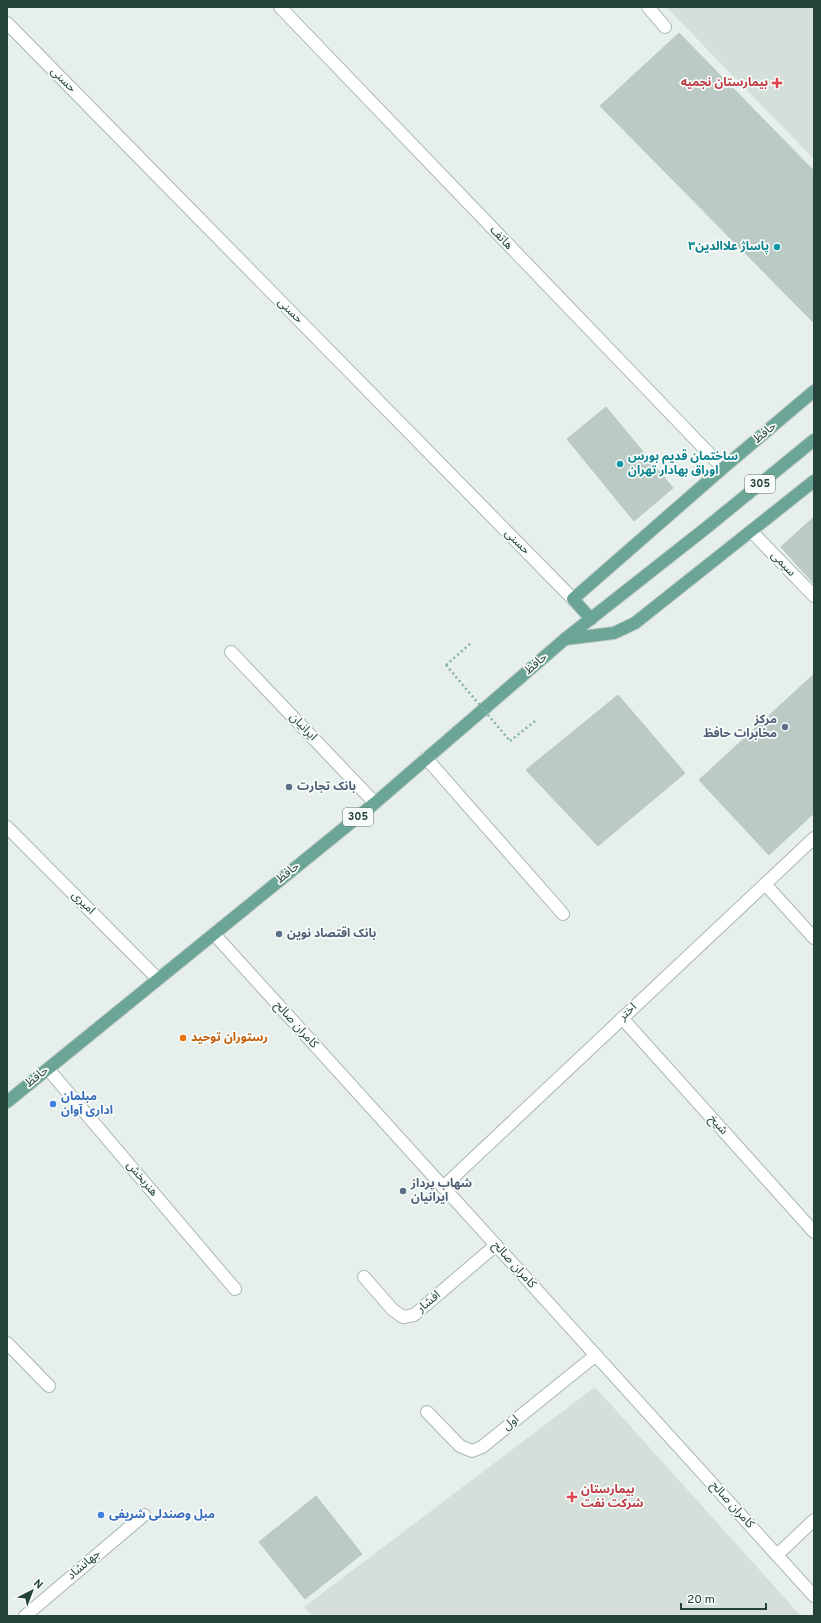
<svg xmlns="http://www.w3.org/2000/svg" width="821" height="1623" viewBox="0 0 821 1623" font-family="Overpass,'Noto Sans Arabic',sans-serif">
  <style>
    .built { fill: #d4dfda }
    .building { fill: #bbcac4; stroke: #b8c9c2 }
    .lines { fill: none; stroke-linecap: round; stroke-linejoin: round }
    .minor-casing { stroke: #a8b8b2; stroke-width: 14 }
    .major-casing { stroke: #c2cac8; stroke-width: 14 }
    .path { stroke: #86b3a5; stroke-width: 2.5; stroke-dasharray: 2 3; stroke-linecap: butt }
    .minor { stroke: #fff; stroke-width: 12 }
    .major { stroke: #6aa596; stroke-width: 12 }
    .path-bridge { stroke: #86b3a5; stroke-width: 2.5; stroke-dasharray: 2 3; stroke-linecap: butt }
    .health-dot { fill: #e0444e; stroke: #f7fbf9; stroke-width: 1.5 }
    .culture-dot { fill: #0f9aa8; stroke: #f7fbf9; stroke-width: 1.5 }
    .service-dot { fill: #5c6f8a; stroke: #f7fbf9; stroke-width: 1.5 }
    .food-dot { fill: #e8710a; stroke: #f7fbf9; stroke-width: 1.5 }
    .shop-dot { fill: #3f7fe0; stroke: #f7fbf9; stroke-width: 1.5 }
    .labels { text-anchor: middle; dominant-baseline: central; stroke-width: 3.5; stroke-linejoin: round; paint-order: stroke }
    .shield { fill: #f7fbf9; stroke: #637a73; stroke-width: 1 }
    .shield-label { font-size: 11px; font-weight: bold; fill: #24423a }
    .street-label { font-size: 12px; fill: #24423a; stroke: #f7fbf9 }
    .health-label { font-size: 12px; font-weight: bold; fill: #be3a42; stroke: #f7fbf9; text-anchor: end }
    .culture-label { font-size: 12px; font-weight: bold; fill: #0d838f; stroke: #f7fbf9; text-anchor: end }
    .service-label { font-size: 12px; font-weight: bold; fill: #4e5e75; stroke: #f7fbf9; text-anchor: start }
    .food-label { font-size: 12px; font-weight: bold; fill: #c56008; stroke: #f7fbf9; text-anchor: start }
    .shop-label { font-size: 12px; font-weight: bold; fill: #366cbe; stroke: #f7fbf9; text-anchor: start }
  </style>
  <rect width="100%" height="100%" fill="#e6efeb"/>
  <g class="built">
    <polygon points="666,7 814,7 814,159"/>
    <polygon points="595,1387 801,1616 312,1616 304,1607"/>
  </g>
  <g class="building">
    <polygon points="679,33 814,171 814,323 600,106"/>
    <polygon points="606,407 673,488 634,521 567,439"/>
    <polygon points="814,517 814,584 781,547"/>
    <polygon points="814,674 814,813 769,855 699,780"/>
    <polygon points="618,695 685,773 598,846 526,770"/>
    <polygon points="316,1496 362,1554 305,1599 259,1542"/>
  </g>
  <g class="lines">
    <g class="minor-casing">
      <g id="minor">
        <polyline points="280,7 723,468"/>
        <polyline points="648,7 665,27"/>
        <polyline points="7,23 573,599"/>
        <polyline points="751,531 814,596"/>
        <polyline points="231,652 375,803"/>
        <polyline points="426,758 563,914"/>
        <polyline points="7,827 158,979"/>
        <polyline points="765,884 814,938"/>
        <polyline points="214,934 814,1596"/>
        <polyline points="622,1018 814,1232"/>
        <polyline points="48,1069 235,1289"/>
        <polyline points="443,1187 814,838"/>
        <polyline points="364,1277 393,1310 403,1317 414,1315 496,1245"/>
        <polyline points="7,1343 49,1386"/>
        <polyline points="427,1412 460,1446 472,1451 482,1447 596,1355"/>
        <polyline points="777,1555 814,1520"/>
        <polyline points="25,1616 144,1515"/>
      </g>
    </g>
    <g class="major-casing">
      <g id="major">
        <polyline points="591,619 573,599 723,468 814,391"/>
        <polyline points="565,639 614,633 635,623 814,481"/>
        <polyline points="7,1102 375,803 565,639 706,528 814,440"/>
      </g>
    </g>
    <g class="path">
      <polyline points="446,665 471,643"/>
      <polyline points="510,741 535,721"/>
    </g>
    <use href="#minor" class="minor"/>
    <use href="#major" class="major"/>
    <polyline class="path-bridge" points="446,665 510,741"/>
  </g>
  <g class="health-dot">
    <path d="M775 77h4v4h4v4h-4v4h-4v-4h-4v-4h4z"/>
    <path d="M570 1491h4v4h4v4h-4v4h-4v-4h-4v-4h4z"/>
  </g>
  <g class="culture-dot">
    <circle cx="777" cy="247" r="4"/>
    <circle cx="620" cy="464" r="4"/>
  </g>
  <g class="service-dot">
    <circle cx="785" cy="727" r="4"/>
    <circle cx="289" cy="787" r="4"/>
    <circle cx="279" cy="934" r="4"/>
    <circle cx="403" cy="1191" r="4"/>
  </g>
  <circle class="food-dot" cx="183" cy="1038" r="4"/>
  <g class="shop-dot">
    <circle cx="53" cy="1104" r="4"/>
    <circle cx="101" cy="1515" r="4"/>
  </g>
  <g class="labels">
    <g class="shield">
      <rect x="745" y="475" width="30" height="18" rx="3"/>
      <rect x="343" y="808" width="30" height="18" rx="3"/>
    </g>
    <g class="shield-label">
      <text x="760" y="484">305</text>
      <text x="358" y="817">305</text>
    </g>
    <g class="street-label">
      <text transform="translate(63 80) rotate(45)">حسنی</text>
      <text transform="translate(501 238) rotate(46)">هاتف</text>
      <text transform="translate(290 311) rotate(45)">حسنی</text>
      <text transform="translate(765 433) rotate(-40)">حافظ</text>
      <text transform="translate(517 542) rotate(45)">حسنی</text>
      <text transform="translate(783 564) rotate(46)">سیمی</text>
      <text transform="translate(536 664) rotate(-41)">حافظ</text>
      <text transform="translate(303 727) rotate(46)">ایرانیان</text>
      <text transform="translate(288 873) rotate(-39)">حافظ</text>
      <text transform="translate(83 903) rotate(45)">امیری</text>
      <text transform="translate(628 1012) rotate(-43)">اختر</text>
      <text transform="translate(296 1025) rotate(48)">کامران صالح</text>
      <text transform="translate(37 1077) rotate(-39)">حافظ</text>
      <text transform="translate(718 1125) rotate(48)">شیخ</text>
      <text transform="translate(142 1179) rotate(50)">هنربخش</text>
      <text transform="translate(514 1265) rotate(48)">کامران صالح</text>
      <text transform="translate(429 1302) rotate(-40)">افشار</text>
      <text transform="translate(511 1423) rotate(-39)">اول</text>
      <text transform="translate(732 1505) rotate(48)">کامران صالح</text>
      <text transform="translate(84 1565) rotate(-40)">جهانشاد</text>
    </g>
    <g class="health-label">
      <text x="768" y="83">بیمارستان نجمیه</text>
      <text x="581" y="1490" text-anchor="start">بیمارستان<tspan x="581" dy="14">شرکت نفت</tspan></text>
    </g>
    <g class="culture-label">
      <text x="769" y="247">پاساژ علاالدین۳</text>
      <text x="628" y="457" text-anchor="start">ساختمان قدیم بورس<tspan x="628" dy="14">اوراق بهادار تهران</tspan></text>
    </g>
    <g class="service-label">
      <text x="777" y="720" text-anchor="end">مرکز<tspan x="777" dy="14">مخابرات حافظ</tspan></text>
      <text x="297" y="787">بانک تجارت</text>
      <text x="287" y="934">بانک اقتصاد نوین</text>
      <text x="411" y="1184">شهاب پرداز<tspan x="411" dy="14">ایرانیان</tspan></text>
    </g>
    <g class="food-label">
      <text x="191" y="1038">رستوران توحید</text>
    </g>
    <g class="shop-label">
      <text x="61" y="1097">مبلمان<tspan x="61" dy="14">اداری آوان</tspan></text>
      <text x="109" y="1515">مبل وصندلی شریفی</text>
    </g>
  </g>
  <rect width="821" height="1623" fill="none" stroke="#24423a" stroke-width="16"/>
  <g transform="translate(32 1591) rotate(42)" stroke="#f7fbf9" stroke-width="3" paint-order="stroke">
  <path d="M0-3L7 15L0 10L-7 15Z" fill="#24423a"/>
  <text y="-6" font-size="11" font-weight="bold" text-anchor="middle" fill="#24423a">N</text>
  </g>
  <path d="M681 1603v6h85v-6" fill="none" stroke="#24423a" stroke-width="2"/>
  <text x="687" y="1603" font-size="12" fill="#24423a" stroke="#f7fbf9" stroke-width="3" paint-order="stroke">20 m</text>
</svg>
